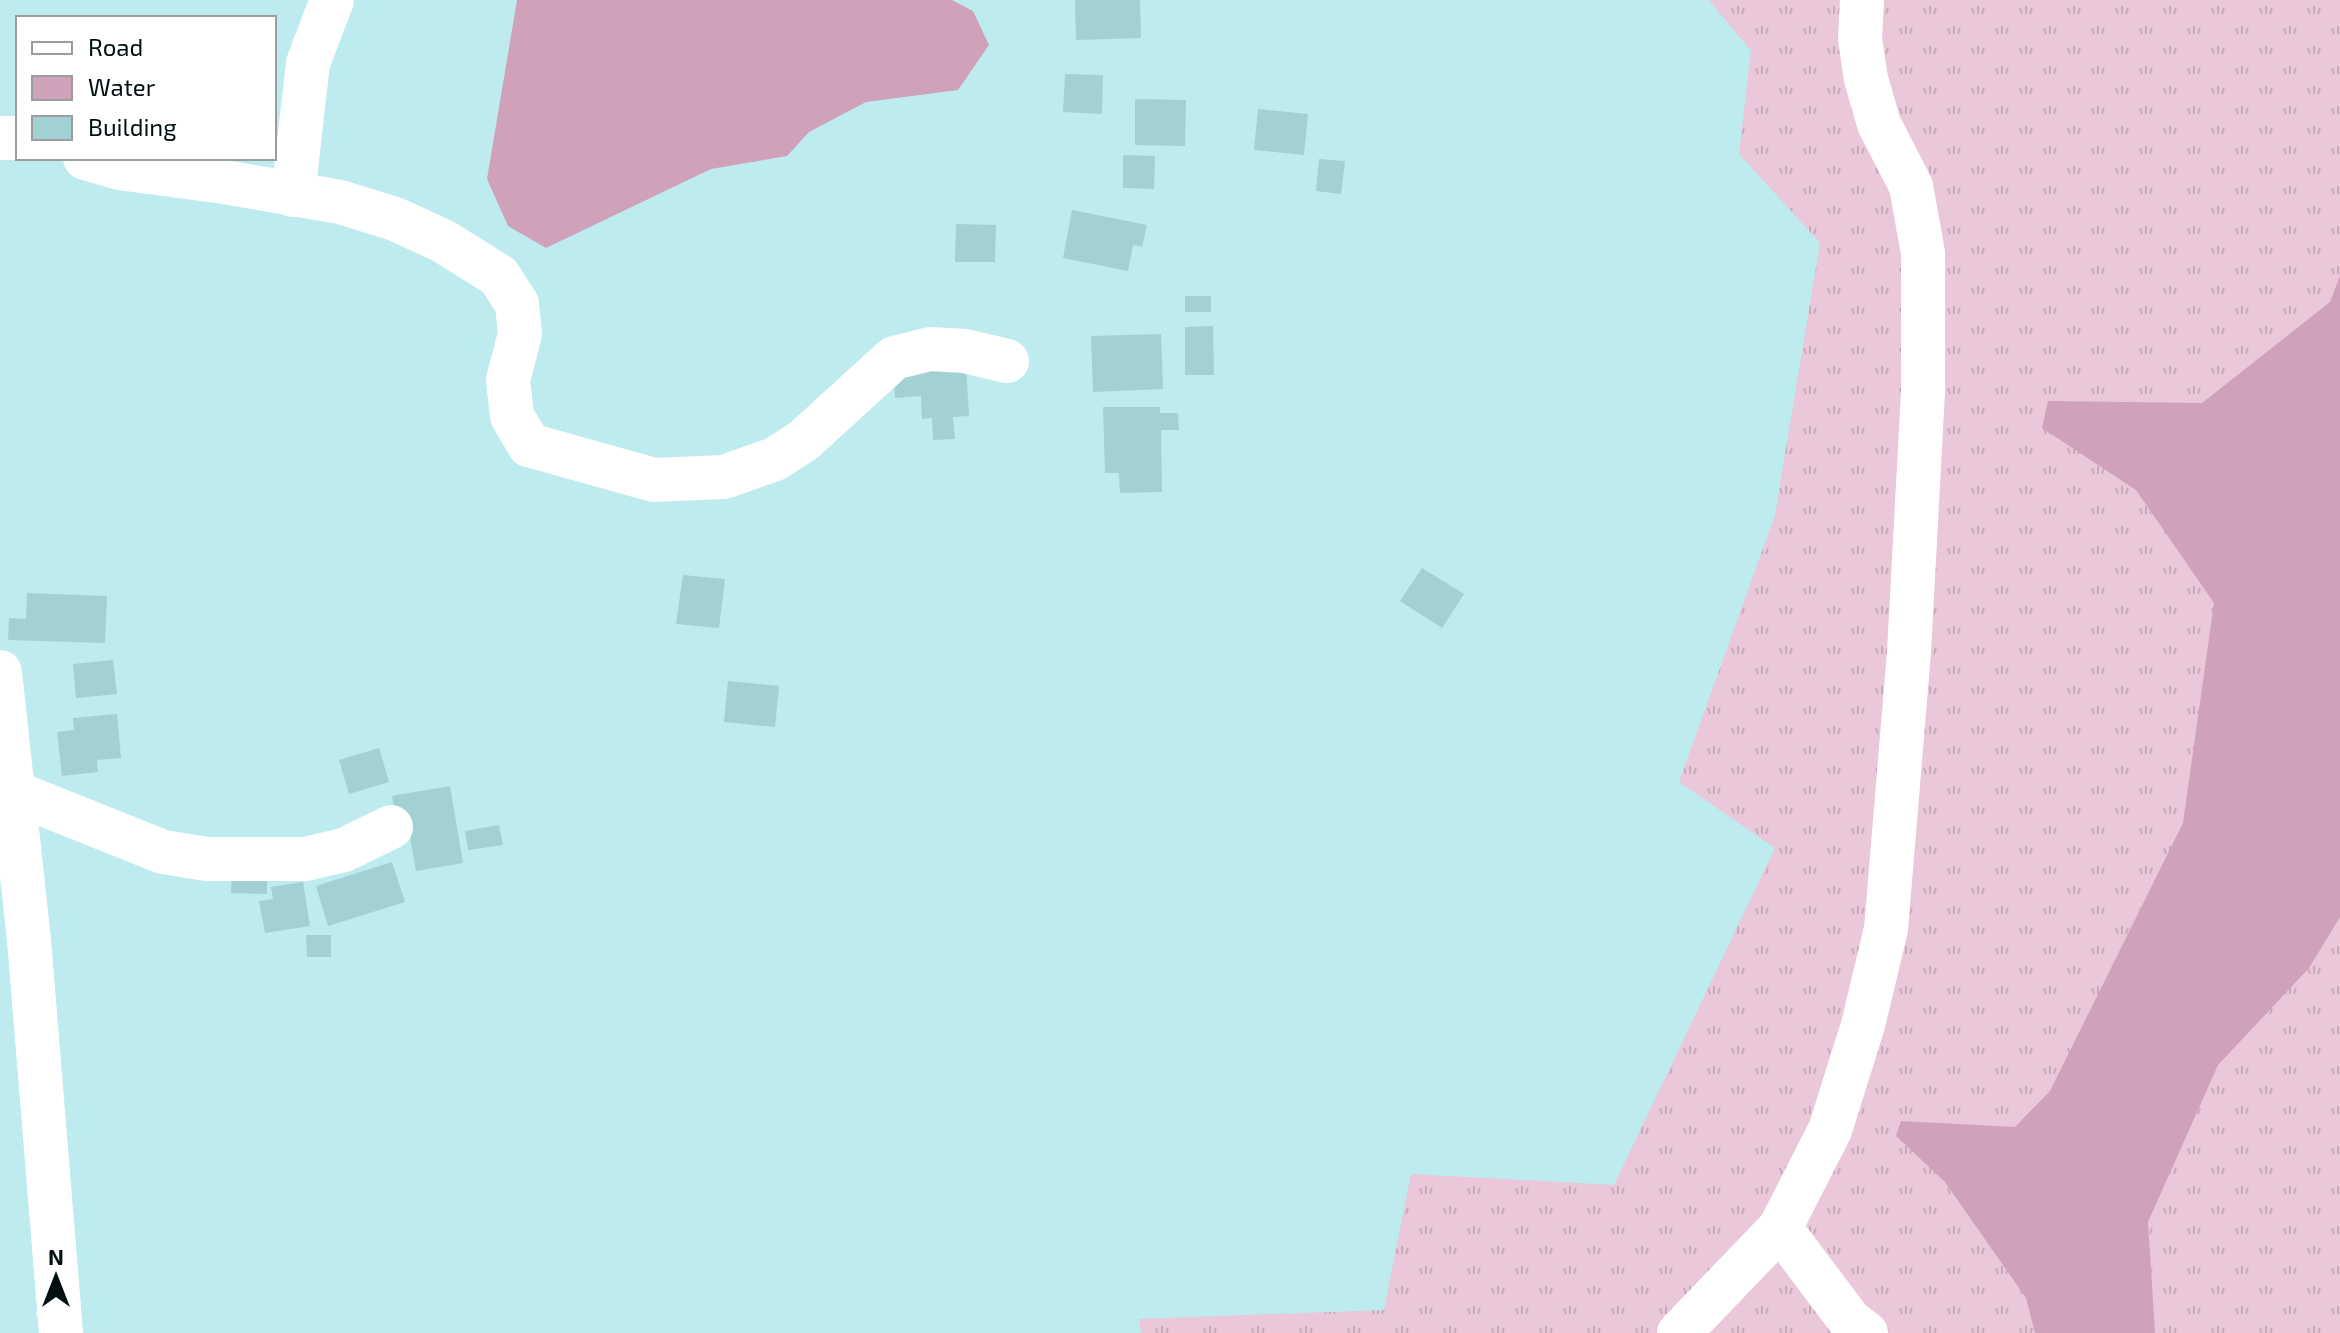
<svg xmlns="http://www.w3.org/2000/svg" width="2340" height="1333" viewBox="0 0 2340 1333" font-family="'Exo 2',sans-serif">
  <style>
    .grass { fill: url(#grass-tufts) }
    .water { fill: #cfa2b9 }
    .building { fill: #a2d0d3 }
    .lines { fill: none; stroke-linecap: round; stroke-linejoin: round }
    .minor { stroke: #fff; stroke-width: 44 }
  </style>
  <defs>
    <pattern id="grass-tufts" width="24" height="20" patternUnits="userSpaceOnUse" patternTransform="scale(2)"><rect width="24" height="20" fill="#eac7d9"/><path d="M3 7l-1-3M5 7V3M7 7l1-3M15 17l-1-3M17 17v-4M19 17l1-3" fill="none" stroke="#c7aab9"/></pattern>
  </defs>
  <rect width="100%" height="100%" fill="#bdebee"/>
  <polygon class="grass" points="1709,0 2340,0 2340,1333 1141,1333 1139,1319 1384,1310 1411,1174 1614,1185 1775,848 1679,782 1775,515 1820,243 1739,154 1751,51"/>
  <g class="water">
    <polygon points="517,0 952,0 973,11 989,45 958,90 866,102 809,132 787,156 711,169 546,248 508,226 487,179"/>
    <polygon points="2340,276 2340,917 2309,968 2218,1065 2148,1222 2155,1333 2035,1333 2026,1298 1945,1182 1896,1136 1901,1121 2015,1127 2050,1091 2183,823 2214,603 2136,490 2042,428 2048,401 2202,403 2330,302"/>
  </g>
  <g class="building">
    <polygon points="1075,0 1140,0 1141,38 1076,40"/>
    <polygon points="1065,74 1103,75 1102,114 1063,112"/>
    <polygon points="1135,99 1186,100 1185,146 1135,145"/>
    <polygon points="1258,109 1308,114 1304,155 1254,150"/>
    <polygon points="1123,155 1155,156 1154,189 1123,188"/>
    <polygon points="1319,159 1345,161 1341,194 1316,191"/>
    <polygon points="1072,210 1147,225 1142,247 1133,245 1128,271 1063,258"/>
    <polygon points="956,224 996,225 995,262 955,262"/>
    <rect x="1185" y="296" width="26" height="16"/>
    <polygon points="1213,326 1214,375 1185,375 1185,327"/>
    <polygon points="1161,334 1163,389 1093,392 1091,336"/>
    <polygon points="966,365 969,416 953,417 955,439 933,440 932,418 922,419 921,396 895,398 893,370"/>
    <polygon points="1103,407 1160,407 1160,413 1178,413 1179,430 1161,430 1162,492 1120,493 1119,473 1105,473"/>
    <polygon points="1422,568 1464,594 1442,628 1400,601"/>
    <polygon points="683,575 725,579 719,628 676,624"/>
    <polygon points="27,593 107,596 105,643 8,640 9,618 26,619"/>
    <polygon points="113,660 117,694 76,698 73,664"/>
    <polygon points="728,681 779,686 775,727 724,722"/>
    <polygon points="117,714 121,758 97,760 98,772 62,776 57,732 74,730 73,718"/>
    <polygon points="379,748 389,782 349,794 339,760"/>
    <polygon points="450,786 463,863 416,871 409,831 399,833 392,796"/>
    <polygon points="499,825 503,845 468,850 465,831"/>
    <polygon points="232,862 267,863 267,894 231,893"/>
    <polygon points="392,862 405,902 328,926 316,886"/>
    <polygon points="303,882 310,926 265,933 259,901 273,899 271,887"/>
    <polygon points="306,935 331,935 331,957 307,957"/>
  </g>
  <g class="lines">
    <g class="minor">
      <polyline points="0,138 18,138"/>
      <polyline points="85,158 119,168 224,182 340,202 395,219 443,241 499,276 517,304 520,334 508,380 512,416 529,445 654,480 724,477 775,459 803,441 894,358 930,349 965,351 1007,361"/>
      <polyline points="293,195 308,63 332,0"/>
      <polyline points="0,672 29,940 61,1333"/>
      <polyline points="13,792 163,852 207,859 305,859 344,850 391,827"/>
      <polyline points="1780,1228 1850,1321 1866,1333"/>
      <polyline points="1679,1333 1780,1228 1830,1130 1863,1025 1886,929 1909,652 1923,392 1923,253 1911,186 1879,124 1866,79 1860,39 1862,0"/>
    </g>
  </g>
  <rect x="16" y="16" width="260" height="144" fill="#ffffff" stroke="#999f9f" stroke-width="2"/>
  <rect x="32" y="42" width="40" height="12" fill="#ffffff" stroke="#999f9f" stroke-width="2"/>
  <text x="88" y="56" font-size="24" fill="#010f10">Road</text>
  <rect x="32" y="76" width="40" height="24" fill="#cfa2b9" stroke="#999f9f" stroke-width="2"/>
  <text x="88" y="96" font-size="24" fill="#010f10">Water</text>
  <rect x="32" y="116" width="40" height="24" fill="#a2d0d3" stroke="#999f9f" stroke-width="2"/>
  <text x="88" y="136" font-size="24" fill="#010f10">Building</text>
  <g transform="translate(56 1277)" stroke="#ffffff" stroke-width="6" paint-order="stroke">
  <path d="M0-6L14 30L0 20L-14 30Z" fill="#010f10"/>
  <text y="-12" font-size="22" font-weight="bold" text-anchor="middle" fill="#010f10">N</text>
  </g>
</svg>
